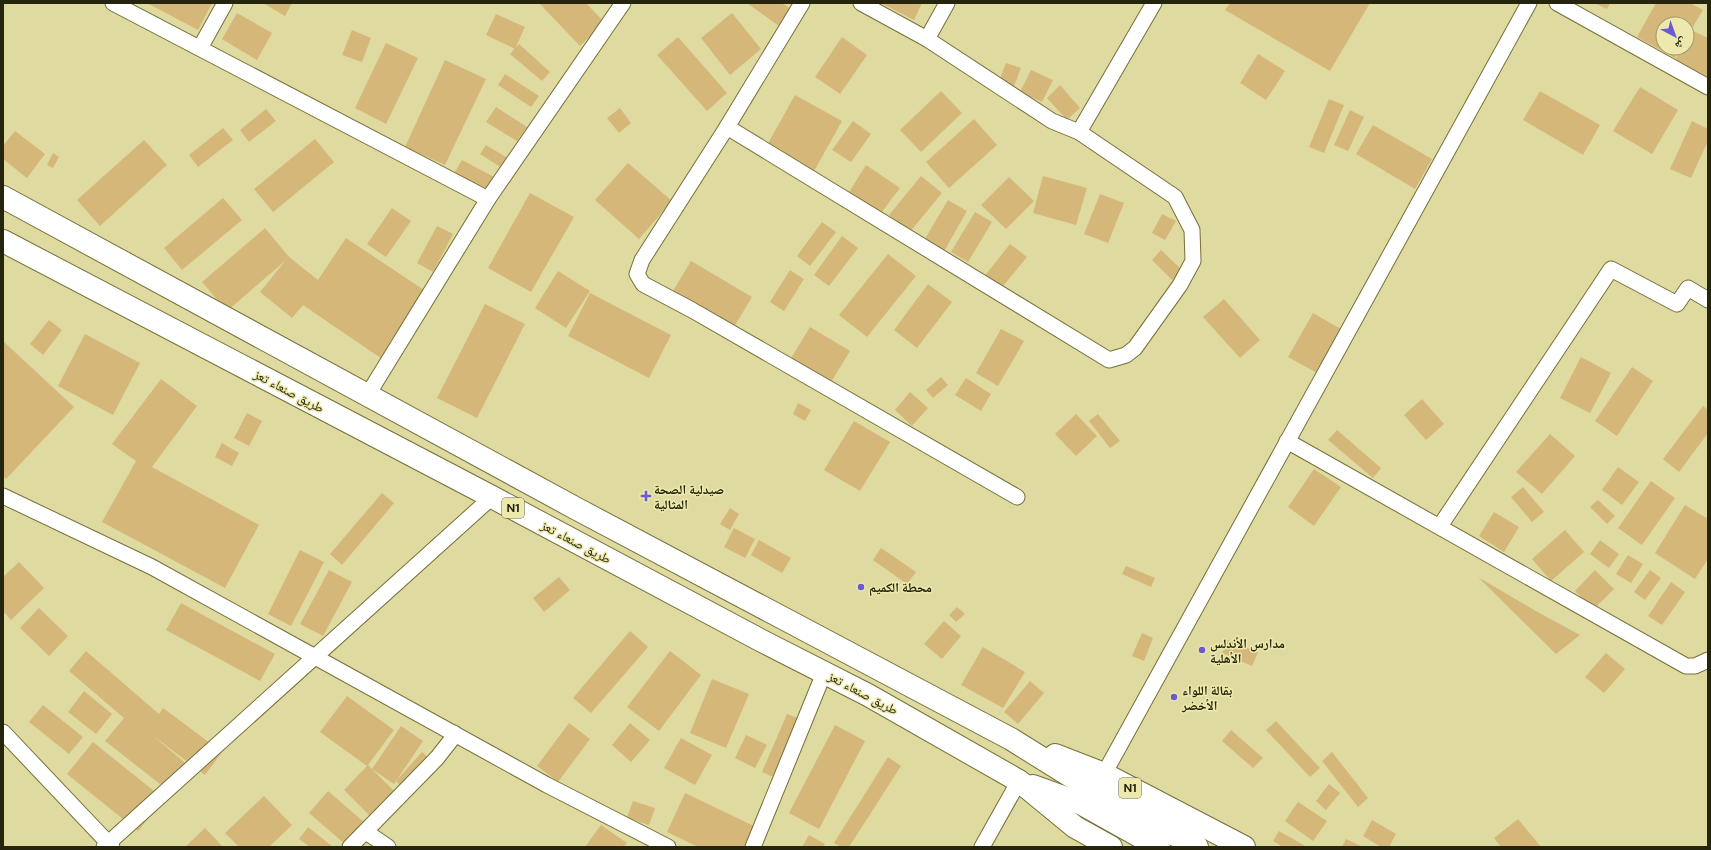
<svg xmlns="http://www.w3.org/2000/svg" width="1711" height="850" viewBox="0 0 1711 850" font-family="'DM Sans','Noto Naskh Arabic',sans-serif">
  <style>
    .building { fill: #d5b77a }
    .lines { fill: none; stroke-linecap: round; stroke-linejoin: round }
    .street-casing { stroke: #747037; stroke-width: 17 }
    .highway-casing { stroke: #747037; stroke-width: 24 }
    .street { stroke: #fff; stroke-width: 15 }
    .highway { stroke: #fff; stroke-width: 22 }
    .poi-dot { fill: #6a5ad4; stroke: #ede9ac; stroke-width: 1.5 }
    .labels { text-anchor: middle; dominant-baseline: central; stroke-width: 3; stroke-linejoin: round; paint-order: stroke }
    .shield { fill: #ede9ac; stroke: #615f3c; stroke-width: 1 }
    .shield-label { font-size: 12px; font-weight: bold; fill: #25240c }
    .street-label { font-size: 13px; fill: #25240c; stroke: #ede9ac }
    .poi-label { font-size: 13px; font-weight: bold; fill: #25240c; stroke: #ede9ac; text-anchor: start }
  </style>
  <rect width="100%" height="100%" fill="#dfdba0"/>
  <g class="building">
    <polygon points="147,3 212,3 198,30"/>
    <polygon points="263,3 292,3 285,16"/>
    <polygon points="539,3 586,3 604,22 580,46"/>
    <polygon points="747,3 782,3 791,9 779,26"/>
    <polygon points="881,3 922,3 914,20"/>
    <polygon points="1230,3 1370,3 1330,71 1225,10"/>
    <polygon points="1594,3 1610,3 1607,9"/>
    <polygon points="1656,3 1690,3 1703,10 1691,30 1708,38 1708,80 1674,62 1682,48 1687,48 1687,24 1663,24 1663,48 1681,48 1675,58 1637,37"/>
    <polygon points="237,13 272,33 257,60 222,39"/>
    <polygon points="732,13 761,49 730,75 701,38"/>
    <polygon points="496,14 525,27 515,49 486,35"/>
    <polygon points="352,30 371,38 362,62 342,55"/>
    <polygon points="678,37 727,93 707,111 657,55"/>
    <polygon points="842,37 867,55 840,94 815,77"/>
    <polygon points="386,43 418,58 386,124 355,108"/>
    <polygon points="519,44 550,72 542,81 510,54"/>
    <polygon points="1258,54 1285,71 1266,100 1240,83"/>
    <polygon points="445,60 486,79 445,165 405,147"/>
    <polygon points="1006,63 1021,68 1014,86 999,81"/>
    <polygon points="1031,70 1053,80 1042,102 1020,92"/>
    <polygon points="505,74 539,96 531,107 498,85"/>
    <polygon points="1060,85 1080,108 1067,120 1047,98"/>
    <polygon points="1640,87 1678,110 1652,154 1613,131"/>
    <polygon points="941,91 962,113 921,152 900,130"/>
    <polygon points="1540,91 1600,125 1583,155 1523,120"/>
    <polygon points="795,95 842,121 813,173 766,147"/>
    <polygon points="1329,99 1344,105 1324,153 1309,147"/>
    <polygon points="496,107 527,127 517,141 486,122"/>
    <polygon points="620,108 631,123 619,133 607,118"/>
    <polygon points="266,109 276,121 249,142 240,130"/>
    <polygon points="1350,110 1364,117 1348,151 1334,145"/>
    <polygon points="974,119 997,145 949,188 926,162"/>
    <polygon points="853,121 871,134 851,162 832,150"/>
    <polygon points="1692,121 1708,129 1708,141 1691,178 1670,169"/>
    <polygon points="1373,125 1432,159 1415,189 1356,154"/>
    <polygon points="223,128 233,140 198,167 189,155"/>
    <polygon points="15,131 45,154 27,178 3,159 3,146"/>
    <polygon points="315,139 334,162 273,212 254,189"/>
    <polygon points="144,140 167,165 100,226 77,200"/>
    <polygon points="486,145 511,160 505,170 480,154"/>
    <polygon points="53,153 59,157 53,168 47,165"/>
    <polygon points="462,160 496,178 488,193 453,175"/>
    <polygon points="628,163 672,201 639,239 595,200"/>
    <polygon points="866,165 900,188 881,213 846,197"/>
    <polygon points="921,176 942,193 910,232 889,215"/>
    <polygon points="1043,176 1087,188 1076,225 1033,213"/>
    <polygon points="1009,177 1034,201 1006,229 981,205"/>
    <polygon points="530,193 574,217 531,292 488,268"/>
    <polygon points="1100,194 1124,203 1108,243 1084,234"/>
    <polygon points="223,198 242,220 182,270 164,248"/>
    <polygon points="948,200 967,211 942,255 922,244"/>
    <polygon points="392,208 411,221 386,257 367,244"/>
    <polygon points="975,212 992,222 968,262 951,252"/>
    <polygon points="1162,214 1176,221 1165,240 1152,233"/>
    <polygon points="822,222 836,232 810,266 797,256"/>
    <polygon points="437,226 453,234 433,272 417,263"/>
    <polygon points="265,228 289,257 318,280 346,238 433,296 388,363 303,305 292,318 260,292 285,261 227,311 202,282"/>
    <polygon points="842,236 858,248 829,286 814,275"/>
    <polygon points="1010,244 1027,257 999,291 983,278"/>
    <polygon points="1161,250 1182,270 1172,280 1152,260"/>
    <polygon points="888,254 916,276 867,337 839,315"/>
    <polygon points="691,261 752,297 731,332 670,296"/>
    <polygon points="790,270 804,279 784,311 770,302"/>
    <polygon points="558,271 590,291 566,328 535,308"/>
    <polygon points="928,284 952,302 917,348 894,330"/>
    <polygon points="590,293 671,335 649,378 568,336"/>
    <polygon points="1224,299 1260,340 1240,358 1203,317"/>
    <polygon points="485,304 525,324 477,418 437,398"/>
    <polygon points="1313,313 1341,329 1317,373 1288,357"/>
    <polygon points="49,320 62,330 43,355 30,344"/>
    <polygon points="810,327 850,351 830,384 790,360"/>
    <polygon points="1001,329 1024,341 998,386 976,373"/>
    <polygon points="85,334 140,363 113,415 58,386"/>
    <polygon points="3,341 74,407 6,479 3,476"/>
    <polygon points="1581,357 1611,373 1590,413 1560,398"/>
    <polygon points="1632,367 1653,381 1617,436 1595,421"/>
    <polygon points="941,377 948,385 933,398 926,390"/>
    <polygon points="966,378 991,394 981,411 955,395"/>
    <polygon points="161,379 197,406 152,467 259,525 225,588 102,522 136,461 112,444"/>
    <polygon points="910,392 928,408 912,426 895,410"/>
    <polygon points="1422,399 1444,424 1426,440 1404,415"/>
    <polygon points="798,403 811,410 805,421 793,414"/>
    <polygon points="1703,406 1708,410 1708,433 1679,472 1663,459"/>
    <polygon points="247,413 262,421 249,446 234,438"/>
    <polygon points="1076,414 1097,436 1076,456 1055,434"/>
    <polygon points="1098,414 1120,441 1110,448 1089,421"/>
    <polygon points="854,421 890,442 860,491 824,470"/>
    <polygon points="1337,430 1381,468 1373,478 1328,440"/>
    <polygon points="1550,434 1575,456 1542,494 1516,472"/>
    <polygon points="222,443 239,453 232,466 215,457"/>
    <polygon points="1618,467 1639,482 1622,505 1602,490"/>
    <polygon points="1314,469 1341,487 1314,526 1288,507"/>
    <polygon points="1651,481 1675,498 1642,545 1618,528"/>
    <polygon points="1523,487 1544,512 1532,522 1511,497"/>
    <polygon points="382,493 394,503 342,565 330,554"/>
    <polygon points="1598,500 1615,516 1607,524 1590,507"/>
    <polygon points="1685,505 1708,519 1708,559 1695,579 1655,553"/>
    <polygon points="730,508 739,514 730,530 720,524"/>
    <polygon points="1494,512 1519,527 1504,552 1479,536"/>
    <polygon points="734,528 755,539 745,558 724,547"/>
    <polygon points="1565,530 1584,552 1551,581 1532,559"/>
    <polygon points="759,540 791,558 782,573 751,555"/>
    <polygon points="1600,540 1619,554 1609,568 1590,554"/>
    <polygon points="881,548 916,572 907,584 873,560"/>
    <polygon points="300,550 324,562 291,626 268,614"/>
    <polygon points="1628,555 1643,564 1631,583 1616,574"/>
    <polygon points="19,562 44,588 11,620 3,611 3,577"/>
    <polygon points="1126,566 1155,578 1151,587 1122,574"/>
    <polygon points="329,570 352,582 323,636 300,624"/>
    <polygon points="1595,570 1614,589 1594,609 1575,591"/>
    <polygon points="1650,570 1661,578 1645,600 1634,592"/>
    <polygon points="559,577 570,590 544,612 533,598"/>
    <polygon points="1478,577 1534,610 1580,635 1556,654"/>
    <polygon points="1671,582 1685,592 1662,625 1648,616"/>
    <polygon points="181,603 275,654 260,681 166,630"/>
    <polygon points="957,607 965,614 956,622 949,615"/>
    <polygon points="39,608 68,636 49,656 20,628"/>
    <polygon points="944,621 961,636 942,659 924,644"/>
    <polygon points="630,631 648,647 591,713 573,698"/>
    <polygon points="1142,633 1153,638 1144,661 1132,656"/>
    <polygon points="1228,640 1258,652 1252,666 1222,653"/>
    <polygon points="983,647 1025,672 1003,708 961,685"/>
    <polygon points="86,651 159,714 163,708 222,752 205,775 152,735 189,766 169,791 105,741 124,718 69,671"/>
    <polygon points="670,651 701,675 659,731 627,707"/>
    <polygon points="1606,653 1625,669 1604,693 1585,677"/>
    <polygon points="712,679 749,694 726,748 690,733"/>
    <polygon points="1030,681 1044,693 1018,724 1004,712"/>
    <polygon points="84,691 112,714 96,734 68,712"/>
    <polygon points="347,696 394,730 368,765 398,795 374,820 344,790 367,766 320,732"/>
    <polygon points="43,705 83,737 69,754 29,722"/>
    <polygon points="787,714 803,720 778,779 762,772"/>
    <polygon points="1276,721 1320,768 1310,777 1266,730"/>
    <polygon points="569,723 590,739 558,782 537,766"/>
    <polygon points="630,723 650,740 631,762 612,745"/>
    <polygon points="835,725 865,741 819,829 789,813"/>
    <polygon points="401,726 423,741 394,784 372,769"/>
    <polygon points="1231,730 1263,758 1253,768 1222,741"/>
    <polygon points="746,735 767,745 755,768 735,758"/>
    <polygon points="681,738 712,755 695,785 664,768"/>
    <polygon points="93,742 164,799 138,831 67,774"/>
    <polygon points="422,752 436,764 409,793 396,781"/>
    <polygon points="1332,752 1368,798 1358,807 1322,761"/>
    <polygon points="888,757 901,766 849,847 841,847 834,843"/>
    <polygon points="1329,784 1340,793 1326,810 1316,801"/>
    <polygon points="328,791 365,823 346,845 309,813"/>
    <polygon points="685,793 756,827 746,847 698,847 667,832"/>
    <polygon points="264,796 292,825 269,847 239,847 225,833"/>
    <polygon points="633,801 655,808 649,825 627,818"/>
    <polygon points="1298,802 1327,821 1313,841 1285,821"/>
    <polygon points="1518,819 1541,847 1501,847 1494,838"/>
    <polygon points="1372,820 1396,834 1389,847 1381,847 1363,836"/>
    <polygon points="601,825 627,843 624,847 585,847"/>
    <polygon points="308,827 333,847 310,847 299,839"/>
    <polygon points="205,828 223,847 188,847 186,846"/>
    <polygon points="1279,831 1307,847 1283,847 1273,841"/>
    <polygon points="809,835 825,844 823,847 802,847"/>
    <polygon points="1346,839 1363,847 1342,847"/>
  </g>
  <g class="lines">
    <g class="street-casing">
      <g id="street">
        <polyline points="113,3 488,199"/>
        <polyline points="802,3 727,127 642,260 637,274 643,284 692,310 1017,497"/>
        <polyline points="1557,3 1708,87"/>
        <polyline points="927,39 947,3"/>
        <polyline points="200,48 225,3"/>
        <polyline points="727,127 1109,360 1126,355 1135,348 1180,285 1193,261 1192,230 1175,197 1079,132 1052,121 927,39 861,3"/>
        <polyline points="1079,132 1154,3"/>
        <polyline points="367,396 488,199 623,3"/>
        <polyline points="1287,441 1686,666 1695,666 1708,660"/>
        <polyline points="3,496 152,567 547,785 668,847"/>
        <polyline points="1440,526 1611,269 1677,304 1688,288 1708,300"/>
        <polyline points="3,732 112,847"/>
        <polyline points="1104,774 1529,3"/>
        <polyline points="366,832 388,847"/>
        <polyline points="104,847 492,497"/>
        <polyline points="350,847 437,758 455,735 454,733"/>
        <polyline points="753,847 824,673"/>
        <polyline points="982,847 1019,781"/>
      </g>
    </g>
    <g class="highway-casing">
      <g id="highway">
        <polyline points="3,197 577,509 1011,739 1088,787 1197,847"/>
        <polyline points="3,241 492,497 762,641 868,695 1019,781 1075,827 1111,847"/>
        <polyline points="1055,755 1104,774 1244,847"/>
        <polyline points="1033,786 1080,803 1159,847"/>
      </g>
    </g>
    <use href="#street" class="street"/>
    <use href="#highway" class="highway"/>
  </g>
  <g class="poi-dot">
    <path d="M644 490h4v4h4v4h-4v4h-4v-4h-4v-4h4z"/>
    <circle cx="861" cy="587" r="4"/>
    <circle cx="1202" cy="650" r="4"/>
    <circle cx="1174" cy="697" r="4"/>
  </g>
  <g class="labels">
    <g class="shield">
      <rect x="502" y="498" width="22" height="20" rx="3"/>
      <rect x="1119" y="778" width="22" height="20" rx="3"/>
    </g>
    <g class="shield-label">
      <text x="513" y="508">N1</text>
      <text x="1130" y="788">N1</text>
    </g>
    <g class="street-label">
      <text transform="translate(289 391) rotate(28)">طريق صنعاء تعز</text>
      <text transform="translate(576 542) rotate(28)">طريق صنعاء تعز</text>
      <text transform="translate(863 693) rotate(28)">طريق صنعاء تعز</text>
    </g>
    <g class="poi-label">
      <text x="654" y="489">صيدلية الصحة<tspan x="654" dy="15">المثالية</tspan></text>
      <text x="869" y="587">محطة الكميم</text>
      <text x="1210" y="643">مدارس الأندلس<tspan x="1210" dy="15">الأهلية</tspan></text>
      <text x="1182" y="690">بقالة اللواء<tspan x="1182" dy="15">الأخضر</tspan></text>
    </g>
  </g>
  <rect width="1711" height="850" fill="none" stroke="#25240c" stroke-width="8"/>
  <g transform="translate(1675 36) rotate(139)"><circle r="19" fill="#ede9ac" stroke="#9d9a6c"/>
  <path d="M0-3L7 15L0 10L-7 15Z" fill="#6a5ad4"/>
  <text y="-6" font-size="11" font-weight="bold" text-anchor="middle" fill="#25240c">ش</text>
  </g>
</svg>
